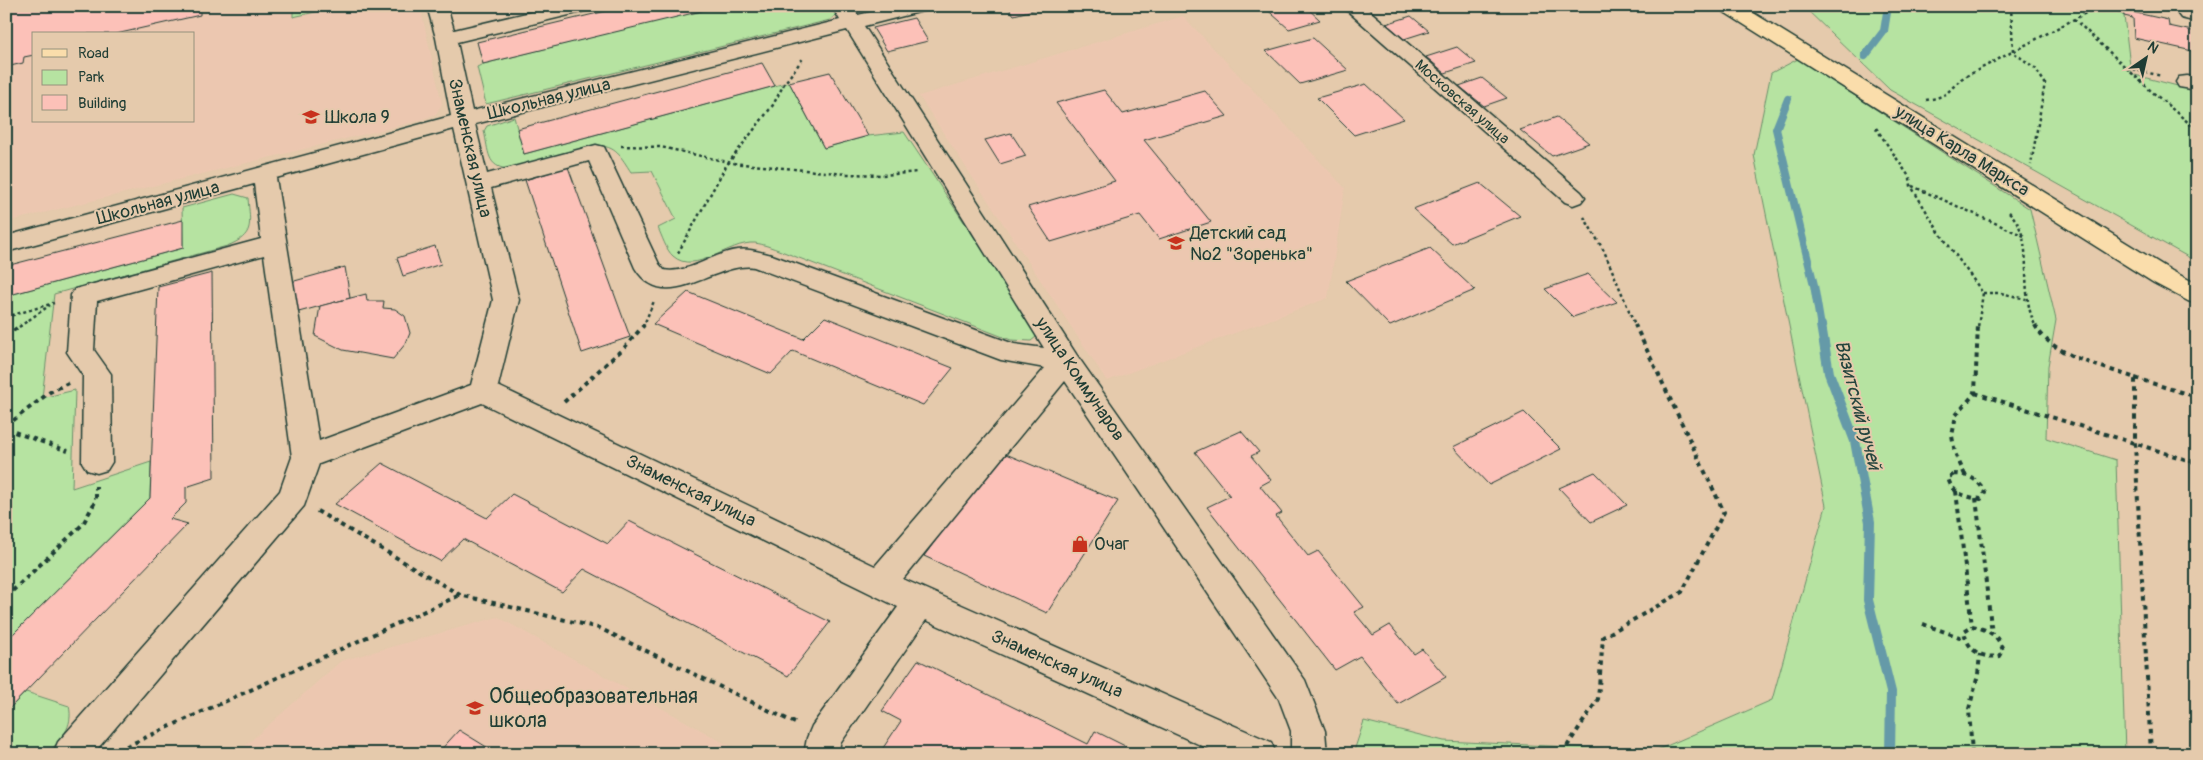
<svg xmlns="http://www.w3.org/2000/svg" width="2203" height="760" viewBox="0 0 2203 760" font-family="Pangolin,sans-serif">
  <style>
    .built { fill: #ecc7b0; fill-rule: evenodd }
    .green { fill: #b6e3a1; stroke: #6a906a }
    .lines { fill: none; stroke-linecap: round; stroke-linejoin: round }
    .stream-far1 { stroke: #659aa8; stroke-width: 8 }
    .stream { stroke: #659aa8; stroke-width: 10 }
    .building { fill: #fcc1b8; stroke: #1f3d34 }
    .minor-casing { stroke: #1f3d34; stroke-width: 3 }
    .major-casing { stroke: #1f3d34; stroke-width: 3 }
    .path-far1 { stroke: #1f3d34; stroke-width: 2.5; stroke-dasharray: 3 3; stroke-linecap: butt }
    .path { stroke: #1f3d34; stroke-width: 4; stroke-dasharray: 4.5 4.5; stroke-linecap: butt }
    .minor { fill: #e5caac; fill-rule: evenodd }
    .major { fill: #faddab; fill-rule: evenodd }
    .labels { text-anchor: middle; dominant-baseline: central; stroke-width: 4; stroke-linejoin: round; paint-order: stroke }
    .far-street-label { font-size: 15px; fill: #1f3d34; stroke: #e5caac }
    .street-label { font-size: 18px; fill: #1f3d34; stroke: #e5caac }
    .poi-label { font-size: 18px; fill: #1f3d34; stroke: #e5caac; text-anchor: start }
    .water-label { font-size: 19px; font-style: italic; fill: #25453e; stroke: #e5caac }
    .near-poi-label { font-size: 21px; fill: #1f3d34; stroke: #e5caac; text-anchor: start }
  </style>
  <rect width="100%" height="100%" fill="#e5caac"/>
  <filter id="ink" filterUnits="userSpaceOnUse"><feTurbulence type="fractalNoise" baseFrequency=".02" numOctaves="2"/><feDisplacementMap in="SourceGraphic" scale="10" xChannelSelector="R" yChannelSelector="G"/><feConvolveMatrix kernelMatrix="1 2 1 2 8 2 1 2 1" color-interpolation-filters="sRGB"/></filter>
  <g filter="url(#ink)">
    <g class="built">
      <path d="M6,6h414l22,98 -6,10 -18,7 -412,101zM34,34h160v87h-160z"/>
      <polygon points="1183,16 1345,188 1328,298 1107,381 919,96"/>
      <polygon points="498,617 744,754 236,754 341,661"/>
    </g>
    <g class="green">
      <polygon points="293,6 342,6 293,17"/>
      <polygon points="718,6 836,6 838,10 837,14 830,20 486,104 477,67 483,64"/>
      <polygon points="1803,6 2109,6 2124,16 2131,74 2197,91 2197,262 1890,90"/>
      <polygon points="1798,59 2030,209 2056,320 2048,366 2046,438 2116,460 2125,754 1353,754 1364,721 1444,741 1655,751 1772,700 1826,506 1754,155 1771,73"/>
      <path d="M789,82l35,66 44,-12 36,-4 134,201 -2,4 -5,4 -20,-1 -230,-89c-8,-3 -18,-7 -26,-8 -26,-2 -60,33 -82,13 -7,-6 -11,-20 -15,-28l18,-9 -24,-48 -21,1c-10,-15 -15,-27 -35,-26l-86,23c-24,-1 -21,-18 -26,-38l3,-5 27,-9 10,37z"/>
      <path d="M234,194l14,4c2,27 7,37 -21,48l-173,48 -12,104 33,-8 -3,98 79,-26 -1,36 -144,143v-345l177,-48 -1,-40z"/>
      <path d="M26,692l43,14c5,21 -8,33 -22,48h-41v-42z"/>
    </g>
    <g class="lines">
      <g class="stream-far1">
        <polyline points="1865,56 1884,31 1888,6"/>
        <polyline points="1788,99 1776,129 1814,285 1821,327"/>
      </g>
      <polyline class="stream" points="1821,325 1829,373 1855,441 1870,522 1868,600 1891,692 1890,754"/>
    </g>
    <g class="building">
      <polygon points="15,6 200,6 200,15 116,34 34,34 34,55 24,57 23,63 6,67 6,8"/>
      <polygon points="627,6 718,7 483,64 477,42"/>
      <polygon points="1007,6 1049,6 1014,15"/>
      <polygon points="1263,6 1305,6 1320,20 1289,29"/>
      <polygon points="2123,10 2168,20 2169,26 2197,32 2197,52 2134,38 2133,18 2124,16"/>
      <polygon points="1411,16 1429,31 1404,39 1386,24"/>
      <polygon points="914,18 928,41 887,51 873,28"/>
      <polygon points="1313,38 1348,70 1300,84 1266,51"/>
      <polygon points="1457,47 1476,63 1445,73 1426,57"/>
      <polygon points="762,63 775,86 524,154 517,129"/>
      <polygon points="830,72 868,136 824,148 789,82"/>
      <polygon points="1482,78 1507,98 1484,106 1459,86"/>
      <polygon points="1366,84 1404,119 1354,135 1317,98"/>
      <polygon points="1104,90 1123,114 1205,91 1227,116 1144,140 1211,222 1159,239 1140,215 1051,242 1028,207 1115,181 1056,103"/>
      <polygon points="1557,117 1589,143 1552,156 1520,130"/>
      <polygon points="1011,133 1026,156 1000,164 985,140"/>
      <polygon points="568,167 630,337 582,353 525,180"/>
      <polygon points="1480,183 1520,216 1452,244 1413,209"/>
      <polygon points="183,220 183,248 6,296 6,266"/>
      <polygon points="435,246 441,264 403,276 397,258"/>
      <polygon points="1430,248 1475,290 1390,326 1346,281"/>
      <polygon points="345,267 350,298 295,313 291,282"/>
      <polygon points="212,273 214,478 186,487 186,503 170,519 188,524 6,712 6,641 150,498 158,287"/>
      <polygon points="1588,274 1617,302 1573,317 1545,289"/>
      <polygon points="688,292 803,339 825,317 953,368 923,405 793,351 771,374 653,324"/>
      <polygon points="366,294 367,301 384,301 383,308 395,309 405,316 410,333 406,343 393,359 343,350 315,336 320,306"/>
      <polygon points="1524,412 1561,449 1489,485 1453,447"/>
      <polygon points="1241,431 1259,452 1251,456 1271,480 1260,486 1282,513 1276,516 1308,556 1318,551 1364,607 1354,612 1373,635 1390,625 1414,654 1422,649 1446,677 1398,704 1360,656 1335,670 1207,507 1230,496 1195,452"/>
      <polygon points="1001,452 1118,501 1047,613 924,556"/>
      <polygon points="382,463 487,518 512,494 608,544 629,521 830,622 788,676 584,569 562,592 463,539 440,561 335,504"/>
      <polygon points="1595,472 1627,505 1591,522 1559,488"/>
      <polygon points="918,660 1088,744 1095,731 1141,754 879,754 901,721 882,711"/>
      <polygon points="459,730 498,754 437,754"/>
    </g>
    <g class="lines">
      <g class="minor-casing">
        <g id="minor">
          <path d="M427,6h20l7,24 102,-24h37l-3,4 -133,32 15,69 368,-91 -6,-10 3,-4h14l7,9 37,-9h35l-3,4 -63,16 212,328 229,326 20,51 2,23h-36v-23l-12,-32 -214,-318 -162,198 368,163 5,12h-56l-294,-134 -86,124 -1,10h-35l3,-16 5,-12 86,-119 -416,-204 -163,61 -15,42 -211,248h-40l5,-12 222,-251 12,-34 -28,-202 -167,46 -3,49 17,24 1,88 -5,8 -10,3 -10,-3 -5,-8 1,-86 -16,-24 4,-57 4,-6 186,-50 -7,-55 -248,68v-16l445,-120 -15,-78zM847,30l197,318 -30,-4 -242,-89c-12,-3 -23,-7 -35,-5 -23,3 -51,25 -73,20l-5,-6 -55,-117 -8,-2 -109,29 -12,-50zM454,129l39,171 -22,85 -152,56 -43,-263zM589,161l46,107c30,49 80,-7 119,-1l247,93 44,8 -170,198 -377,-180 21,-86 -28,-112z"/>
          <polygon points="1342,6 1364,6 1581,192 1585,197 1581,202 1573,205 1565,202"/>
          <polygon points="2178,6 2197,6 2197,22 2181,18 2178,14"/>
          <polygon points="2187,76 2197,77 2197,90 2179,87 2176,82 2179,77"/>
        </g>
      </g>
      <g class="major-casing">
        <polygon id="major" points="1718,6 1742,6 2172,271 2197,284 2197,304 2188,301 2154,283 1721,10"/>
      </g>
      <g class="path-far1">
        <polyline points="2011,6 2013,52 2035,68 2045,83 2031,165"/>
        <polyline points="2155,6 2163,8"/>
        <polyline points="2074,19 2150,90 2197,130"/>
        <polyline points="2127,68 2162,76"/>
        <polyline points="1926,100 1937,98 1946,94 1961,79 2099,6"/>
        <polyline points="1876,128 1910,178 1911,186 1939,232 1983,293 1978,327"/>
        <polyline points="621,146 661,147 732,163 846,174 882,175 917,172"/>
        <polyline points="1912,186 2024,236"/>
        <path d="M2009,212c29,29 7,76 27,115"/>
        <polyline points="1584,217 1604,251 1636,327"/>
        <polyline points="678,253 726,166 773,105 784,84 804,57"/>
        <polyline points="1983,293 2001,293 2026,299"/>
        <polyline points="6,317 54,303"/>
        <polyline points="19,327 50,305"/>
        <polyline points="643,327 654,301"/>
      </g>
      <g class="path">
        <path d="M2035,325c17,32 68,41 100,53v66l16,310"/>
        <polyline points="6,336 21,325"/>
        <polyline points="2135,378 2197,397"/>
        <polyline points="1975,393 2197,463"/>
        <polyline points="564,402 625,347 644,325"/>
        <polyline points="6,426 50,392 68,383"/>
        <polyline points="6,429 68,451"/>
        <path d="M1954,474c14,0 24,5 31,18l-4,7c-15,-2 -29,-5 -33,-21z"/>
        <polyline points="1965,475 1955,453 1952,436 1956,415 1975,393 1978,325"/>
        <polyline points="1956,491 1972,626"/>
        <polyline points="1976,498 1992,634"/>
        <polyline points="317,511 460,595 599,628 797,724"/>
        <polyline points="6,597 83,524 96,500 96,486"/>
        <polyline points="1923,624 1965,639"/>
        <path d="M1972,626c15,3 27,9 31,25l-3,5c-19,3 -33,-6 -36,-25z"/>
        <polyline points="118,750 460,595"/>
        <polyline points="1562,754 1598,699 1603,637 1682,592 1724,512 1635,325"/>
        <polyline points="1972,754 1969,709 1978,675 1980,654"/>
      </g>
      <use href="#minor" class="minor"/>
      <use href="#major" class="major"/>
    </g>
  </g>
  <defs>
    <g id="school-bare" transform="scale(1.35)"><path d="M0-5L7-2L0 1L-7-2ZM-4 1L0 2.5L4 1V4Q0 6-4 4Z" fill="#c8321e" stroke="#e5caac" stroke-width="2.5" paint-order="stroke"/></g>
    <g id="shop-bare" transform="scale(1.35)"><path d="M-5-2.5h2.3a2.7 3.5 0 0 1 5.4 0H5L5.5 6h-11ZM-1.5-2.5h3a1.5 2.3 0 0 0-3 0Z" fill="#c8321e" stroke="#e5caac" stroke-width="2.5" paint-order="stroke"/></g>
  </defs>
  <g fill-rule="evenodd">
    <use href="#school-bare" x="311" y="117"/>
    <use href="#school-bare" x="1176" y="243"/>
    <use href="#shop-bare" x="1080" y="544"/>
    <use href="#school-bare" x="475" y="708"/>
  </g>
  <g class="labels">
    <g class="far-street-label">
      <text transform="translate(1462 102) rotate(41)">Московская улица</text>
    </g>
    <g class="street-label">
      <text transform="translate(549 99) rotate(-14)">Школьная улица</text>
      <text transform="translate(470 148) rotate(77)">Знаменская улица</text>
      <text transform="translate(1962 151) rotate(32)">улица Карла Маркса</text>
      <text transform="translate(158 203) rotate(-15)">Школьная улица</text>
      <text transform="translate(1080 379) rotate(56)">улица Коммунаров</text>
      <text transform="translate(691 491) rotate(26)">Знаменская улица</text>
      <text transform="translate(1057 664) rotate(24)">Знаменская улица</text>
    </g>
    <g class="poi-label">
      <text x="325" y="117">Школа 9</text>
      <text x="1190" y="233">Детский сад<tspan x="1190" dy="21">№2 "Зоренька"</tspan></text>
      <text x="1094" y="544">Очаг</text>
    </g>
    <g class="water-label">
      <text transform="translate(1858 405) rotate(75)">Вязитский ручей</text>
    </g>
    <g class="near-poi-label">
      <text x="489" y="696">Общеобразовательная<tspan x="489" dy="24">школа</tspan></text>
    </g>
  </g>
  <rect width="2203" height="760" fill="none" stroke="#e5caac" stroke-width="25"/>
  <rect x="12" y="12" width="2178" height="735" fill="none" stroke="#1f3d34" stroke-width="2" filter="url(#ink)"/>
  <rect x="32" y="32" width="162" height="90" fill="#e5caac" stroke="#96927c"/>
  <rect x="42" y="49" width="25" height="8" fill="#faddab" stroke="#96927c"/>
  <text x="78" y="58" font-size="15" fill="#1f3d34">Road</text>
  <rect x="42" y="70" width="25" height="15" fill="#b6e3a1" stroke="#96927c"/>
  <text x="78" y="82" font-size="15" fill="#1f3d34">Park</text>
  <rect x="42" y="95" width="25" height="15" fill="#fcc1b8" stroke="#96927c"/>
  <text x="78" y="108" font-size="15" fill="#1f3d34">Building</text>
  <g transform="translate(2146 58) rotate(34)" stroke="#e5caac" stroke-width="4" paint-order="stroke">
  <path d="M0-4L9 19L0 12L-9 19Z" fill="#1f3d34"/>
  <text y="-8" font-size="14" font-weight="bold" text-anchor="middle" fill="#1f3d34">N</text>
  </g>
</svg>
